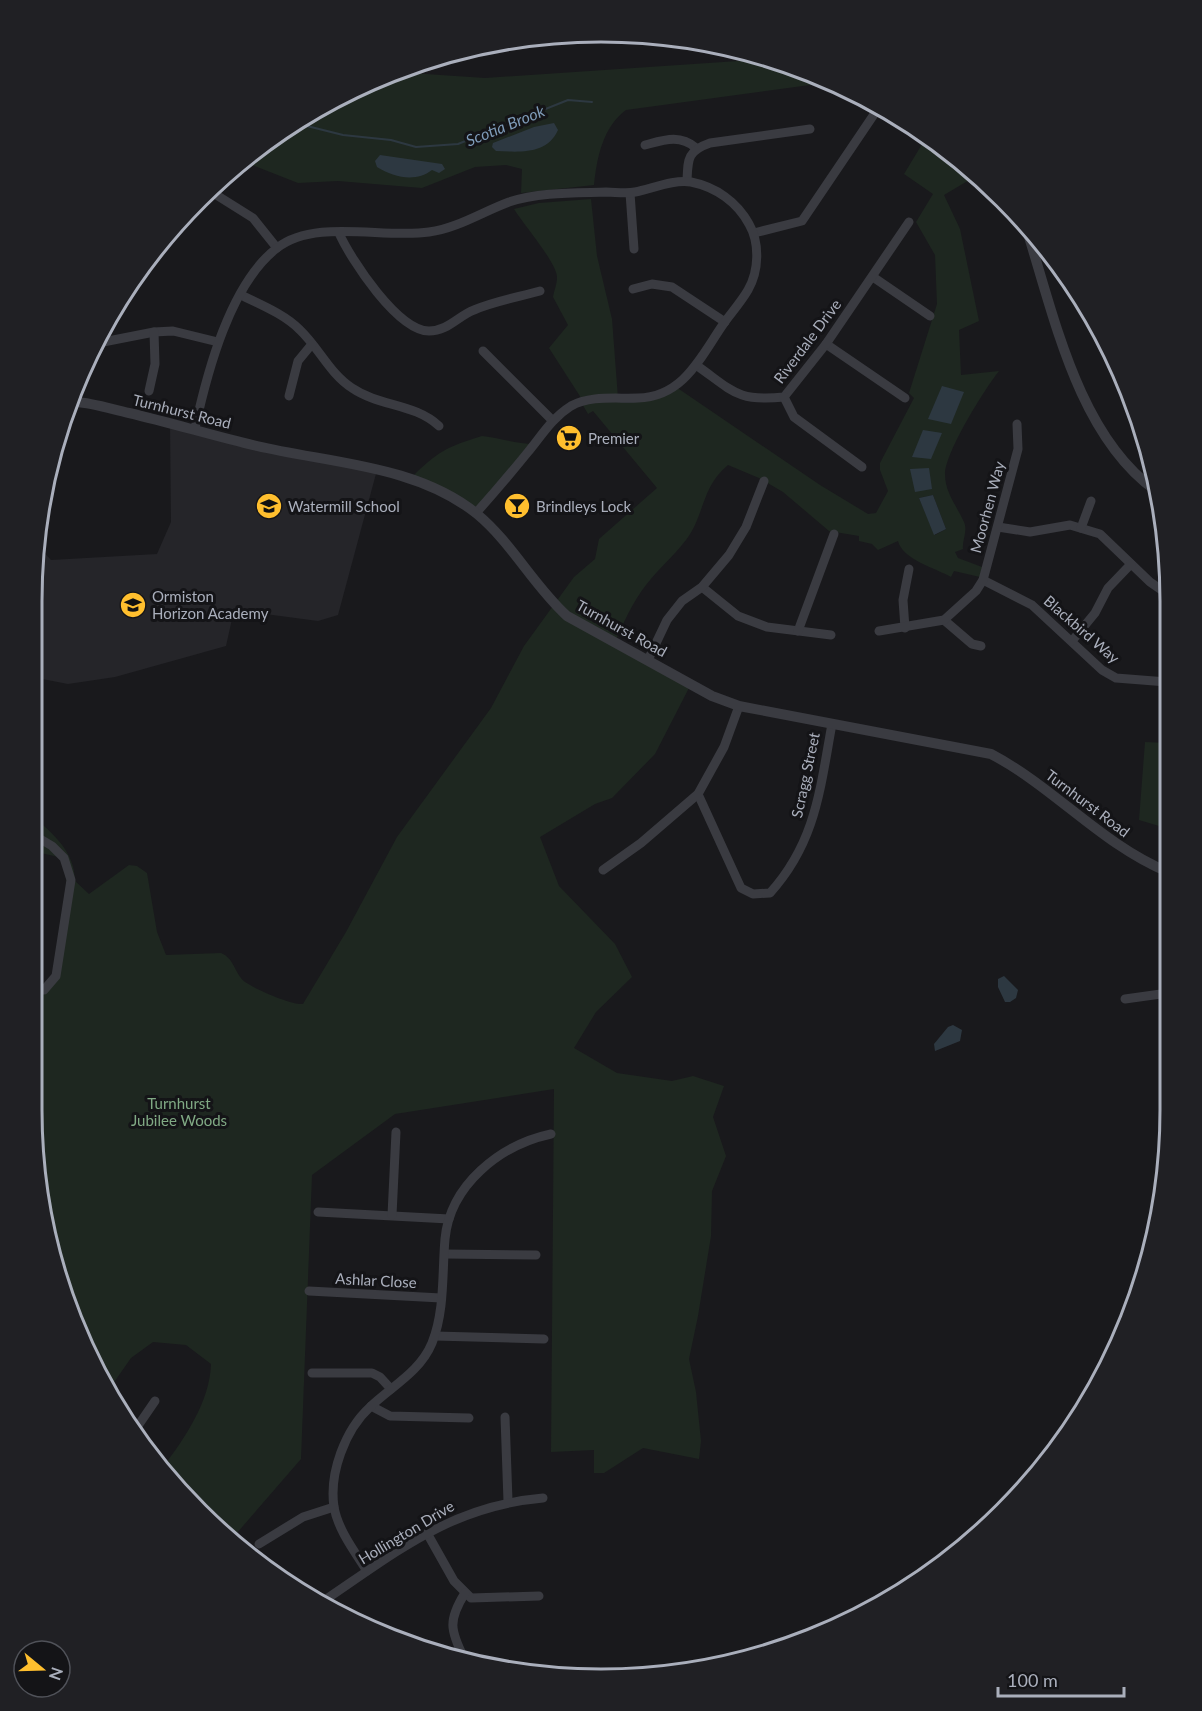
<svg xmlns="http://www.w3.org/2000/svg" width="1202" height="1711" viewBox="0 0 1202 1711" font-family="Lato,sans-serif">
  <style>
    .built { fill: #252529 }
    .green { fill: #1e2720; fill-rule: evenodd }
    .water { fill: #2d3841 }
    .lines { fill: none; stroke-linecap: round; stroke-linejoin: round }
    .stream { stroke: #2d3841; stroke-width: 2 }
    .minor { stroke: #3a3b41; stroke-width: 9 }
    .tertiary { stroke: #3a3b41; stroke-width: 10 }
    .labels { text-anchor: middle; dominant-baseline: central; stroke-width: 6; stroke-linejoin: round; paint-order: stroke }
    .street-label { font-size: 15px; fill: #aaafbc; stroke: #141417 }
    .poi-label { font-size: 15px; fill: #aaafbc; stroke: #141417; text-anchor: start }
    .park-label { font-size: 15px; fill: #80a984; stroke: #141417 }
    .water-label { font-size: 16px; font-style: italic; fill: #7f9cb9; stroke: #141417 }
    .rim { fill: none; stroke: #aaafbc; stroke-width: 3 }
  </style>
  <rect width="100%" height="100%" fill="#19191c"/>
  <polygon class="built" points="170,422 377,470 338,615 318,621 234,610 226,646 115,677 68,684 32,677 32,601 37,545 51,560 157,554 171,522"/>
  <g class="green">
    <path d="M769,59l63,23 -206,28c-23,17 -29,47 -32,75l-73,8 1,-24 -16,-4 -31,2 -53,21 -84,-7 -40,2 -56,-22 74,-53 80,-36 89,6z"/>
    <path d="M927,136l20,13 29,27 -32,19 16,34 19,92 -20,9 2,45 38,-4c-15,19 -53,80 -54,103 0,19 12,32 19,48 4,9 -2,18 -1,27l-8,3 3,6 24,9 -2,10 -26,-6 -3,6c-16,-9 -49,-18 -53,-36l-20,9 -6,-6 -13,-3v-5l-30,-5 -46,-39 -24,-14 -31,-13c-27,22 -23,50 -42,75 -12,16 -28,29 -40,45 -14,18 -22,37 -31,57l76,42 -36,70 -43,44 -17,6 -55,33 19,49 56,58 17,33 -36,35 -22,36 43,25 55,8 21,-5 31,10 -11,31 13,39 -14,35 -1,45 -13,80 -9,43 7,33 5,49 -2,18 -56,-11 -39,25h-10v-23l-43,2 3,-363 -159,25 -83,61 -11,284 -71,82 -67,-74c22,-29 47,-66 48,-103l-25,-19 -33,-3 -22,16 -21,30 -59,-130 -19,-148v-122l12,2 12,-14 13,-76 -6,-42 -31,-7v-35c21,17 43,36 43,65l14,13 40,-29 8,1 10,7 10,59 9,23 55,-2c14,6 13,20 24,29 10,7 46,23 58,22l43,-72 51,-95 94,-129 33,-62 50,-69 21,-18 4,-20 58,-51 -64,-77 -5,3 -7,-12 2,-1 -34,-53 19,-23 -15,-28c1,-6 4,-13 4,-19 1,-14 -34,-54 -43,-69l25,-6 52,-4 6,57 15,63 6,79h23l35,-11 144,98 48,29 8,-1 12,-22 -8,-21v-7l34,-65 -5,-5 28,-89 -2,-49 -19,-33 17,-28 -29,-20zM933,495l13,34 -11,6 -16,-37z"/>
    <path d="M482,436c19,2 34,8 53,8l-59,69 -66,-34c27,-27 36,-32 72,-43z"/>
    <polygon points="1145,742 1167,743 1167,826 1159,826 1139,820"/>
  </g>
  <g class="water">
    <path d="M554,123l4,7c-11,25 -39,22 -62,21l-4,-4 1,-4 41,-16z"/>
    <path d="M380,155l62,9 3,5 -6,4 -7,-3c-17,13 -38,7 -55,-3l-2,-6z"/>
    <polygon points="942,386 964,392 951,424 928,419"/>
    <polygon points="923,430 942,433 931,459 912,457"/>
    <polygon points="929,468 932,489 915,492 910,469"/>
    <polygon points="933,495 946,529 934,535 919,498"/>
    <polygon points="1004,976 1018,990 1016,998 1010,1002 1005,1002 998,987 998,979"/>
    <polygon points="953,1025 962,1030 960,1041 935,1051 934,1044 948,1027"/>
  </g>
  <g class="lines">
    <polyline class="stream" points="295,123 343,135 391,140 416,147 458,144 568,100 592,102"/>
    <g class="minor">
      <path d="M645,145c19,-5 35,-11 51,3"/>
      <path d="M687,181c1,-22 0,-30 23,-38l100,-14"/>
      <polyline points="210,191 253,218 277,248"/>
      <polyline points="630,193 634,249"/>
      <path d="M339,233c12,27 59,98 90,98 19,0 29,-15 45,-21 21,-9 45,-13 66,-19"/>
      <polyline points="754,233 802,221 879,107"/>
      <polyline points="873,277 930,316"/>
      <polyline points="633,289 652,284 672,287 725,322"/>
      <path d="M241,295c20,10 43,19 59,35 19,18 30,44 52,58 28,19 62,15 87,38"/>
      <polyline points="98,343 154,332 173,331 218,342"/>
      <polyline points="826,344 905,398"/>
      <polyline points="483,351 552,420"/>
      <path d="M696,365c37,26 41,37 88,32l42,-53 83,-122"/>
      <polyline points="149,391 155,364 154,332"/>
      <polyline points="289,396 298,361 312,344"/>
      <polyline points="784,397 794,417 862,467"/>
      <path d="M195,428c12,-55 35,-144 82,-180 38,-30 107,-9 152,-16 29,-4 53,-20 80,-30 30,-10 66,-9 97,-10 9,0 20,2 29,0 16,-3 39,-13 56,-10 25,5 46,20 58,42 11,19 10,47 -1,66 -7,12 -16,22 -24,33 -23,33 -40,74 -86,75 -21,1 -48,-3 -67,8 -19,12 -29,29 -43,46 -17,21 -34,41 -52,61"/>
      <polyline points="998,527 1030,532 1070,525 1100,534 1150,582 1166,593"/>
      <polyline points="1081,528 1091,501"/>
      <polyline points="983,580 1032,605 1102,670 1116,678 1167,682"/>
      <polyline points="702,587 738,616 767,627 831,635"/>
      <polyline points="944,620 972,644 981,646"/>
      <polyline points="905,628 903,600 909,569"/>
      <polyline points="798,631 834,534"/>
      <polyline points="879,631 944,620 976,591 983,580 1018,449 1017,424"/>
      <polyline points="1072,641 1095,613 1108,588 1131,564"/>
      <polyline points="648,660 667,620 682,601 702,587 729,555 746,527 764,481"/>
      <path d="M698,794l43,94 12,6 17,-1c46,-51 50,-104 62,-169"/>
      <polyline points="603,870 641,843 698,794 724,747 739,706"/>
      <polyline points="32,988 44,990 56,976 71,880 64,858 52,846 32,834"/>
      <polyline points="1125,999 1168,993"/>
      <polyline points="318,1212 449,1219"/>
      <polyline points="392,1215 396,1132"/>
      <polyline points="445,1254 536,1255"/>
      <polyline points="309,1291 441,1298"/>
      <polyline points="435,1336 544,1339"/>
      <polyline points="312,1373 372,1373 380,1377 391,1389"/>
      <polyline points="371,1406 390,1416 469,1418"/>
      <polyline points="505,1417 508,1501"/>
      <polyline points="133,1433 155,1401"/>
      <polyline points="427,1533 454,1581 471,1598 539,1596"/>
      <polyline points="259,1544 303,1517 334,1507"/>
      <path d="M367,1571c-12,-19 -29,-41 -33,-64 -5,-34 11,-77 36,-100 22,-21 50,-35 62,-64 13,-32 10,-71 13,-104 5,-54 55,-94 106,-105"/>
      <path d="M325,1600c74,-50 127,-94 218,-102"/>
      <path d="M464,1658c-14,-28 -16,-38 1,-65"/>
    </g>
    <g class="tertiary">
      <path d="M1024,221c29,89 52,212 131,269"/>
      <path d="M76,402c17,1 35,7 53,11 43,10 85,23 128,33 72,17 160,19 220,68 35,29 56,71 90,102l145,80 27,10 252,48c63,33 110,90 177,118"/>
    </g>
  </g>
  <defs>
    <g id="supermarket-disc" transform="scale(1.35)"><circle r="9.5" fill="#ffbf2e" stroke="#141417"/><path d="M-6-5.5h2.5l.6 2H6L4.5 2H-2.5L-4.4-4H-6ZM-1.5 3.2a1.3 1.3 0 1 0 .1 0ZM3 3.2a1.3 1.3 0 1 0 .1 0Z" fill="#111"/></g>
    <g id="school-disc" transform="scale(1.35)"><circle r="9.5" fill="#ffbf2e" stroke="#141417"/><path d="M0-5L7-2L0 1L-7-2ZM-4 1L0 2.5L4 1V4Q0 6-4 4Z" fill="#111"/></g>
    <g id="bar-disc" transform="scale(1.35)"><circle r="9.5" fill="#ffbf2e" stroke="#141417"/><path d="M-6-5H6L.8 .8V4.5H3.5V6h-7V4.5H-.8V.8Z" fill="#111"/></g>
  </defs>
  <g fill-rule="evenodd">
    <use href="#supermarket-disc" x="569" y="438"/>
    <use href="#school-disc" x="269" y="506"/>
    <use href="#bar-disc" x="517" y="506"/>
    <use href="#school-disc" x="133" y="605"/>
  </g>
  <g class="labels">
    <g class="street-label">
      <text transform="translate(807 341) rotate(-53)">Riverdale Drive</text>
      <text transform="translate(182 411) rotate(14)">Turnhurst Road</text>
      <text transform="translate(987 507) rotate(-75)">Moorhen Way</text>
      <text transform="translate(622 628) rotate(29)">Turnhurst Road</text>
      <text transform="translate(1082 629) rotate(41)">Blackbird Way</text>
      <text transform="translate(805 775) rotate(-78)">Scragg Street</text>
      <text transform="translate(1088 803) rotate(37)">Turnhurst Road</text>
      <text transform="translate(376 1280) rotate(3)">Ashlar Close</text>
      <text transform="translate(406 1532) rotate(-31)">Hollington Drive</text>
    </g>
    <g class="poi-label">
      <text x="588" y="438">Premier</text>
      <text x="288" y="506">Watermill School</text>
      <text x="536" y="506">Brindleys Lock</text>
      <text x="152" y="596">Ormiston<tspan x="152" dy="17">Horizon Academy</tspan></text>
    </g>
    <g class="park-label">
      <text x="179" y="1103">Turnhurst<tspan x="179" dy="17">Jubilee Woods</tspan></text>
    </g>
    <g class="water-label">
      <text transform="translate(505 125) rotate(-22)">Scotia Brook</text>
    </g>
  </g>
  <path d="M0 0H1202V1711H0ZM601 42H601A559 559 0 0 1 1160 601V1110A559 559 0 0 1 601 1669H601A559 559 0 0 1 42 1110V601A559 559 0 0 1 601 42Z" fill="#202024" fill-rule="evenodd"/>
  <path class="rim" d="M601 42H601A559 559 0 0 1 1160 601V1110A559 559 0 0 1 601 1669H601A559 559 0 0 1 42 1110V601A559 559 0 0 1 601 42Z"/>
  <g transform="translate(42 1669) rotate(109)"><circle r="28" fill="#141417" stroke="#505259" stroke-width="1.5"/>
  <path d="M0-4.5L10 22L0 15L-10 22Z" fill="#ffbf2e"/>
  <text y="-9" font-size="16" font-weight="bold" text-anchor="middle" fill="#aaafbc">N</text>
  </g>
  <path d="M998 1687v9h126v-9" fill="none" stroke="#aaafbc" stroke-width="3"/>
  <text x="1007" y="1687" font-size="18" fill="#aaafbc" stroke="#141417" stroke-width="4.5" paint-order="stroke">100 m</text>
</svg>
